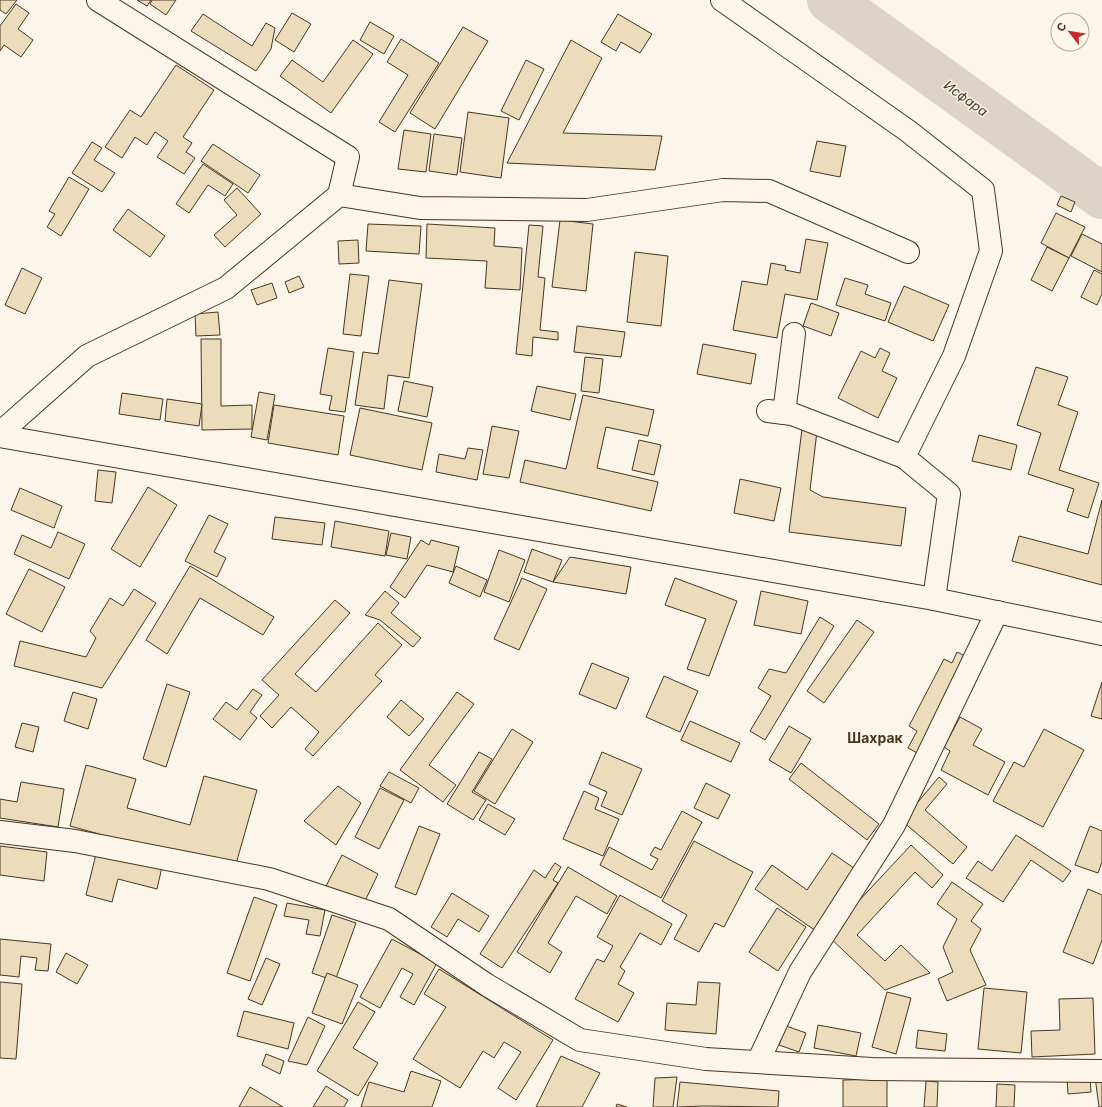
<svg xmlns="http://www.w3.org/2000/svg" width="1102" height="1107" viewBox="0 0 1102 1107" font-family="Inter,sans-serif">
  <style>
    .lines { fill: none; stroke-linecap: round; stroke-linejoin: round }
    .river { stroke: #dcd4c6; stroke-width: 46 }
    .building { fill: #ecdcbc; stroke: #4a3520 }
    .street-casing { stroke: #4a3520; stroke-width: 24 }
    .primary-casing { stroke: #4a3520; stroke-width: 24 }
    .street { stroke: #fbf6e9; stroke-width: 22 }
    .primary { stroke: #fbf6e9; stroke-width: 22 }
    .labels { text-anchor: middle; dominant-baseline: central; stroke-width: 3; stroke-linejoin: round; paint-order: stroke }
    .water-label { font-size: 13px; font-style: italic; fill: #4a3520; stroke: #fbf6e9 }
    .quarter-label { font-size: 14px; font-weight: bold; fill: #4a3520; stroke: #fbf6e9 }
  </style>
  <rect width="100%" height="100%" fill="#fbf6e9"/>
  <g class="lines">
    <polyline class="river" points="830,0 1102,196"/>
  </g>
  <g class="building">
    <polygon points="0,0 17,0 6,14 0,10"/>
    <polygon points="137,0 151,0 147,6"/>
    <polygon points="152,0 176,0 166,15 150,4"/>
    <polygon points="16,4 29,13 18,29 33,40 21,57 4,45 0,51 0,26"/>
    <polygon points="292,13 311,24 294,52 275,40"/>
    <polygon points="203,14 252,46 266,23 275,28 271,49 256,71 191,31"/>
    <polygon points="618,14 652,34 640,53 621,42 616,51 601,42"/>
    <polygon points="370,22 394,36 384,54 360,40"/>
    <polygon points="463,27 488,41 435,129 410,113"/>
    <polygon points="401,39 439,63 395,132 379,122 408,75 387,62"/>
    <polygon points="353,40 373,54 331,113 280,76 292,60 323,82"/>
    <polygon points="571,40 602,58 563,133 662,136 655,170 507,163"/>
    <polygon points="526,60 544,69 519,120 501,111"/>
    <polygon points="176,65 214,90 183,137 192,143 186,152 195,158 184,174 157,157 168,141 155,132 147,145 135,137 122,158 105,147 130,110 141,117"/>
    <polygon points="468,112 509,118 501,178 460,172"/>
    <polygon points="404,130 431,134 426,172 398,169"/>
    <polygon points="434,134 462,138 457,175 429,171"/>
    <polygon points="817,141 846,146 840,177 810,171"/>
    <polygon points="92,142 102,148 94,160 115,173 102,192 72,173"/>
    <polygon points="213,144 260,175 248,193 201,161"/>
    <polygon points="203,164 233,184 225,196 208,185 189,213 176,204"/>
    <polygon points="69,177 89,189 61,236 47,227 55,214 49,211"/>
    <polygon points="237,188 261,214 225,247 214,235 237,215 224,200"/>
    <polygon points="1061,196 1075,202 1071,212 1057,205"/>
    <polygon points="128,209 165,236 150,257 113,230"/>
    <polygon points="1056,213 1085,227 1069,258 1041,243"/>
    <polygon points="560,220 593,224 586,291 552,287"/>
    <polygon points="368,224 421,226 419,254 366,251"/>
    <polygon points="427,224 495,228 494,246 522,248 520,290 485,288 487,261 426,258"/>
    <polygon points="529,225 543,226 538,277 545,278 540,330 558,332 558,340 533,337 532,356 516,354"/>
    <polygon points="1082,234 1102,244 1102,272 1071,256"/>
    <polygon points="806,239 828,243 817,300 785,294 777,338 733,330 742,281 767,285 771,263 786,266 785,270 800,273"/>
    <polygon points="358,240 359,263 339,264 338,241"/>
    <polygon points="1047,247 1069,258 1052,291 1031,280"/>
    <polygon points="635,252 668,256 661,326 627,322"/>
    <polygon points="22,268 42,278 25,314 5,305"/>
    <polygon points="1094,270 1102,274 1102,294 1097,305 1081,297"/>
    <polygon points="350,274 369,276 361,336 343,334"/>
    <polygon points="299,276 304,287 289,293 285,282"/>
    <polygon points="845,278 868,285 865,294 891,303 885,321 836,305"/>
    <polygon points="389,280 422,284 409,378 388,375 384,409 355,405 363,352 378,354"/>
    <polygon points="272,283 277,298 257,305 251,290"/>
    <polygon points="904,286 949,305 933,341 888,322"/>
    <polygon points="811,303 839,313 831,336 803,326"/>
    <polygon points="218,312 220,335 196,336 195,314"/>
    <polygon points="577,326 625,332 621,357 574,352"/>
    <polygon points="201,339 221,339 221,406 252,405 252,429 202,430"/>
    <polygon points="703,344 756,354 751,384 697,374"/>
    <polygon points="328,348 354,352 345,412 329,410 332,396 320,394"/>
    <polygon points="880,348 890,353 882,371 897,378 878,418 838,398 861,351 875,358"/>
    <polygon points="585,357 603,359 599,393 581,391"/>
    <polygon points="1036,367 1068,377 1058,405 1078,412 1059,470 1099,483 1088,518 1067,511 1074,489 1028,474 1041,433 1017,425"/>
    <polygon points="404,381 433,387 427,417 398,411"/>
    <polygon points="537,386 576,394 570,420 531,411"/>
    <polygon points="259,392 275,395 267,440 251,437"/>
    <polygon points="122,393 163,399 160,420 119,414"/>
    <polygon points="583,395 654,410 648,436 606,427 597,468 658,482 651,511 520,482 525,460 566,469"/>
    <polygon points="167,399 202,404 199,426 165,421"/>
    <polygon points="274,405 344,416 338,455 268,443"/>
    <polygon points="360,408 432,423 422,470 350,455"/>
    <polygon points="492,426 519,431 509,478 483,474"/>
    <polygon points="802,429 817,431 810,490 823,497 906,508 901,546 789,532"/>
    <polygon points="979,435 1017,445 1011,470 972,461"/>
    <polygon points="639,440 661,445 654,475 632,470"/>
    <polygon points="468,448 483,450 477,480 436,472 439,454 465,459"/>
    <polygon points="98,470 116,472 112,503 95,501"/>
    <polygon points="740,479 781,488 774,521 734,513"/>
    <polygon points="148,487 177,505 140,567 111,549"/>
    <polygon points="20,488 62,506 54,528 11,510"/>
    <polygon points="1102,500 1102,585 1012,561 1019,536 1088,554"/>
    <polygon points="209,515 228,524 214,552 226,558 217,577 185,561"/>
    <polygon points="275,517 325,523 322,545 272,539"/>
    <polygon points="335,521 389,531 385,556 331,547"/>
    <polygon points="58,532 85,544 69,579 14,554 22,535 51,548"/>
    <polygon points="391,533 411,537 407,559 386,555"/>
    <polygon points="421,540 429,545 431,540 459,547 453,572 427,565 405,598 390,587"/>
    <polygon points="532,549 562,560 553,582 524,572"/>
    <polygon points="499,550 525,560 509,602 484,592"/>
    <polygon points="570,557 631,567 626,594 553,582"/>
    <polygon points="190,566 274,617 263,635 200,598 167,654 146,640"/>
    <polygon points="456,566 487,580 480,597 449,583"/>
    <polygon points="29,569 65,587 42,632 6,614"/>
    <polygon points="522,578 547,589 519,650 494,639"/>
    <polygon points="675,578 737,601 709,676 687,669 706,619 665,605"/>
    <polygon points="134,589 156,603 102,688 14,666 20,641 86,657 96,638 90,631 110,598 123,606"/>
    <polygon points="385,591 399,603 391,613 421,638 413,647 380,620 365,615"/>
    <polygon points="761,591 808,601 801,634 754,625"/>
    <polygon points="335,600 350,613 295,674 316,692 378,623 402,645 375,675 382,681 313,756 305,749 319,732 291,707 272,728 260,716 279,695 262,680"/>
    <polygon points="820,617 834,626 765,740 750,731 771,696 758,688 769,669 786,673"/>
    <polygon points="857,620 874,632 824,703 807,691"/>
    <polygon points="957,652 971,659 921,755 908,748 917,731 909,726 944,659 952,663"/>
    <polygon points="592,663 629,678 616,709 579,694"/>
    <polygon points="664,676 698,691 680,732 646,717"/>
    <polygon points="1102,682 1102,719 1091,716"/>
    <polygon points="167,684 190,692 166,767 143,759"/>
    <polygon points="253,689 262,695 250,712 257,718 240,740 213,719 226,702 237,710"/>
    <polygon points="73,692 97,699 88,729 64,721"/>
    <polygon points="457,692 474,704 429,765 456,785 443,802 400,770"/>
    <polygon points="401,700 424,719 409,736 387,717"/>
    <polygon points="960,717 982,729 973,745 1005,762 988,795 941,770 950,751 944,747"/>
    <polygon points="690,721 740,743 731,762 681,740"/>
    <polygon points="22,723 39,727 33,752 15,747"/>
    <polygon points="789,726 811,739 791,773 769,760"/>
    <polygon points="512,729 533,742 495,804 474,791"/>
    <polygon points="1044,729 1084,750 1043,827 993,801 1014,762 1024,767"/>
    <polygon points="479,752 492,759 472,792 486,800 473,820 447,804"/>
    <polygon points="602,752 642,769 622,815 601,806 607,792 589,784"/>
    <polygon points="801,763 879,824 867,840 789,779"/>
    <polygon points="86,765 136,779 127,808 190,825 204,776 257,790 234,871 70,826"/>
    <polygon points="389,772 419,788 411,803 380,786"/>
    <polygon points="939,777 947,784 925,810 967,847 953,864 902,821"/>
    <polygon points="21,782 64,789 58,827 0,818 0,799 17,802"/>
    <polygon points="706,783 730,795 718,819 694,808"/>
    <polygon points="338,786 361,803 336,845 304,821"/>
    <polygon points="380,788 404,800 379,849 355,837"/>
    <polygon points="584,791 599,798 595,809 619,819 603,856 563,839"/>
    <polygon points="488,804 515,819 505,835 479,820"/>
    <polygon points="682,811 702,822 661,898 600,865 609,847 652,870 658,859 650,855 655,847 661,850"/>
    <polygon points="419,826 440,834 416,895 395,887"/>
    <polygon points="1090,826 1102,831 1102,862 1098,873 1075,865"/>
    <polygon points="1016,835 1071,871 1063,882 1031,860 1003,902 966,878 978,861 992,871"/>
    <polygon points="694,841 753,872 724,927 715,923 699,952 674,939 687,915 662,901"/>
    <polygon points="911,845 943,875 932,888 915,872 857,935 885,961 901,945 930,973 885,990 827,935"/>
    <polygon points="0,846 47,852 44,881 0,875"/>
    <polygon points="97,850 162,867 157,889 118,879 112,902 86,895"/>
    <polygon points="832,853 861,873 819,933 755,889 772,865 807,890"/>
    <polygon points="342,855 378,874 363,905 326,886"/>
    <polygon points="555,863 561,867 553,880 558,883 502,968 480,954 534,870 545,878"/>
    <polygon points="568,867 617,896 607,914 576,896 548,943 562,952 550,973 517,952"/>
    <polygon points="952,882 983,904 971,921 981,929 970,950 986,985 947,1001 938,979 953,972 943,947 957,919 937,904"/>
    <polygon points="1088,889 1102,895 1102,940 1093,964 1063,952"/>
    <polygon points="452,893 489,916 479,932 458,919 447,937 431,927"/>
    <polygon points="620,895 672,924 661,945 640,933 620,967 625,971 618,984 634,993 618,1022 575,999 597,959 604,962 613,946 597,937"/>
    <polygon points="254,897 277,905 250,981 227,973"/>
    <polygon points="287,903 325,910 320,936 306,934 309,920 284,916"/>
    <polygon points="777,908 806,927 778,971 749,952"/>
    <polygon points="332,915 356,923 335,981 312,973"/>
    <polygon points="0,939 51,944 48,971 35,970 37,958 21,956 19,977 0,975"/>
    <polygon points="392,939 437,963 414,1005 400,997 413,974 402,968 380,1008 360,997"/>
    <polygon points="66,953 88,965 77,984 56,972"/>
    <polygon points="266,958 280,964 262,1005 248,999"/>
    <polygon points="439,969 553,1040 516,1100 498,1088 521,1052 504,1042 494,1058 483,1051 460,1088 413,1059 446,1007 424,994"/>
    <polygon points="327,973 358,985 342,1024 312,1013"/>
    <polygon points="0,982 22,984 16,1059 0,1058"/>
    <polygon points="698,982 720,983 716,1034 665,1030 667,1003 696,1005"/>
    <polygon points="984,988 1027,992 1021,1053 978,1049"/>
    <polygon points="887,992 911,998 896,1054 872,1047"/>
    <polygon points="1093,998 1095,1054 1032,1057 1031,1031 1060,1030 1059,999"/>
    <polygon points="358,1002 375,1012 353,1048 378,1063 358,1096 317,1071"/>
    <polygon points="244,1011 294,1023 288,1049 237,1036"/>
    <polygon points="308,1017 325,1026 307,1065 288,1061"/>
    <polygon points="818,1025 861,1033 856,1056 814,1048"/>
    <polygon points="786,1026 806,1033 799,1052 779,1045"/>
    <polygon points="918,1030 947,1034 945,1051 916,1048"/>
    <polygon points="266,1054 284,1061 280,1074 262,1065"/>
    <polygon points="561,1056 600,1073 582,1107 536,1107"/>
    <polygon points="411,1071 441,1081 432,1107 361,1107 369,1082 404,1092"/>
    <polygon points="1090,1076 1091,1092 1068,1094 1067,1078"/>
    <polygon points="1102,1076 1102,1107 1099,1107 1095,1077"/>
    <polygon points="677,1077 673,1107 653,1107 655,1078"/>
    <polygon points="887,1079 887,1107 843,1107 843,1080"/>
    <polygon points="926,1081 938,1082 937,1107 924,1107"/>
    <polygon points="680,1082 779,1091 778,1107 703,1106 677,1107"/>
    <polygon points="997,1084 1015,1085 1014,1107 996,1107"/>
    <polygon points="326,1086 348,1100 344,1107 313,1107"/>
    <polygon points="250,1087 283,1107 239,1107"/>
    <polygon points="617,1104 627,1107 616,1107"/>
  </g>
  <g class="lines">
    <g class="street-casing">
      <g id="street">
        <polyline points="98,0 348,157 339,195"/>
        <polyline points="722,0 908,131 983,190 991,251 954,356 904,457 949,494 934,599"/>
        <polyline points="768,411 792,414 904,457"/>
        <polyline points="784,413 794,334"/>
        <polyline points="0,433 87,356 226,288 339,195 420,208 587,210 723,190 769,191 908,252"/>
        <polyline points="0,832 75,841 269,879 389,919 487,985 580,1040 706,1059 872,1069 1102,1071"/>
        <polyline points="758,1062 800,972 894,825 997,612"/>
      </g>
    </g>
    <g class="primary-casing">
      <polyline id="primary" points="0,436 934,599 1102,634"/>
    </g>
    <use href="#street" class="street"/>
    <use href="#primary" class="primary"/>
  </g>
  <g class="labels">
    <g class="water-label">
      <text transform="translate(966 98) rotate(36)">Исфара</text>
    </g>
    <g class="quarter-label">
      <text x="875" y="737">Шахрак</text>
    </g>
  </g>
  <g transform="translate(1070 32) rotate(301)"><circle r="19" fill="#fbf6e9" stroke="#b4a999"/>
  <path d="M0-3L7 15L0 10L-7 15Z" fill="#c62828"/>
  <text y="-6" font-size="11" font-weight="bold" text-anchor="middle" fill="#4a3520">С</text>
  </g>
</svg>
